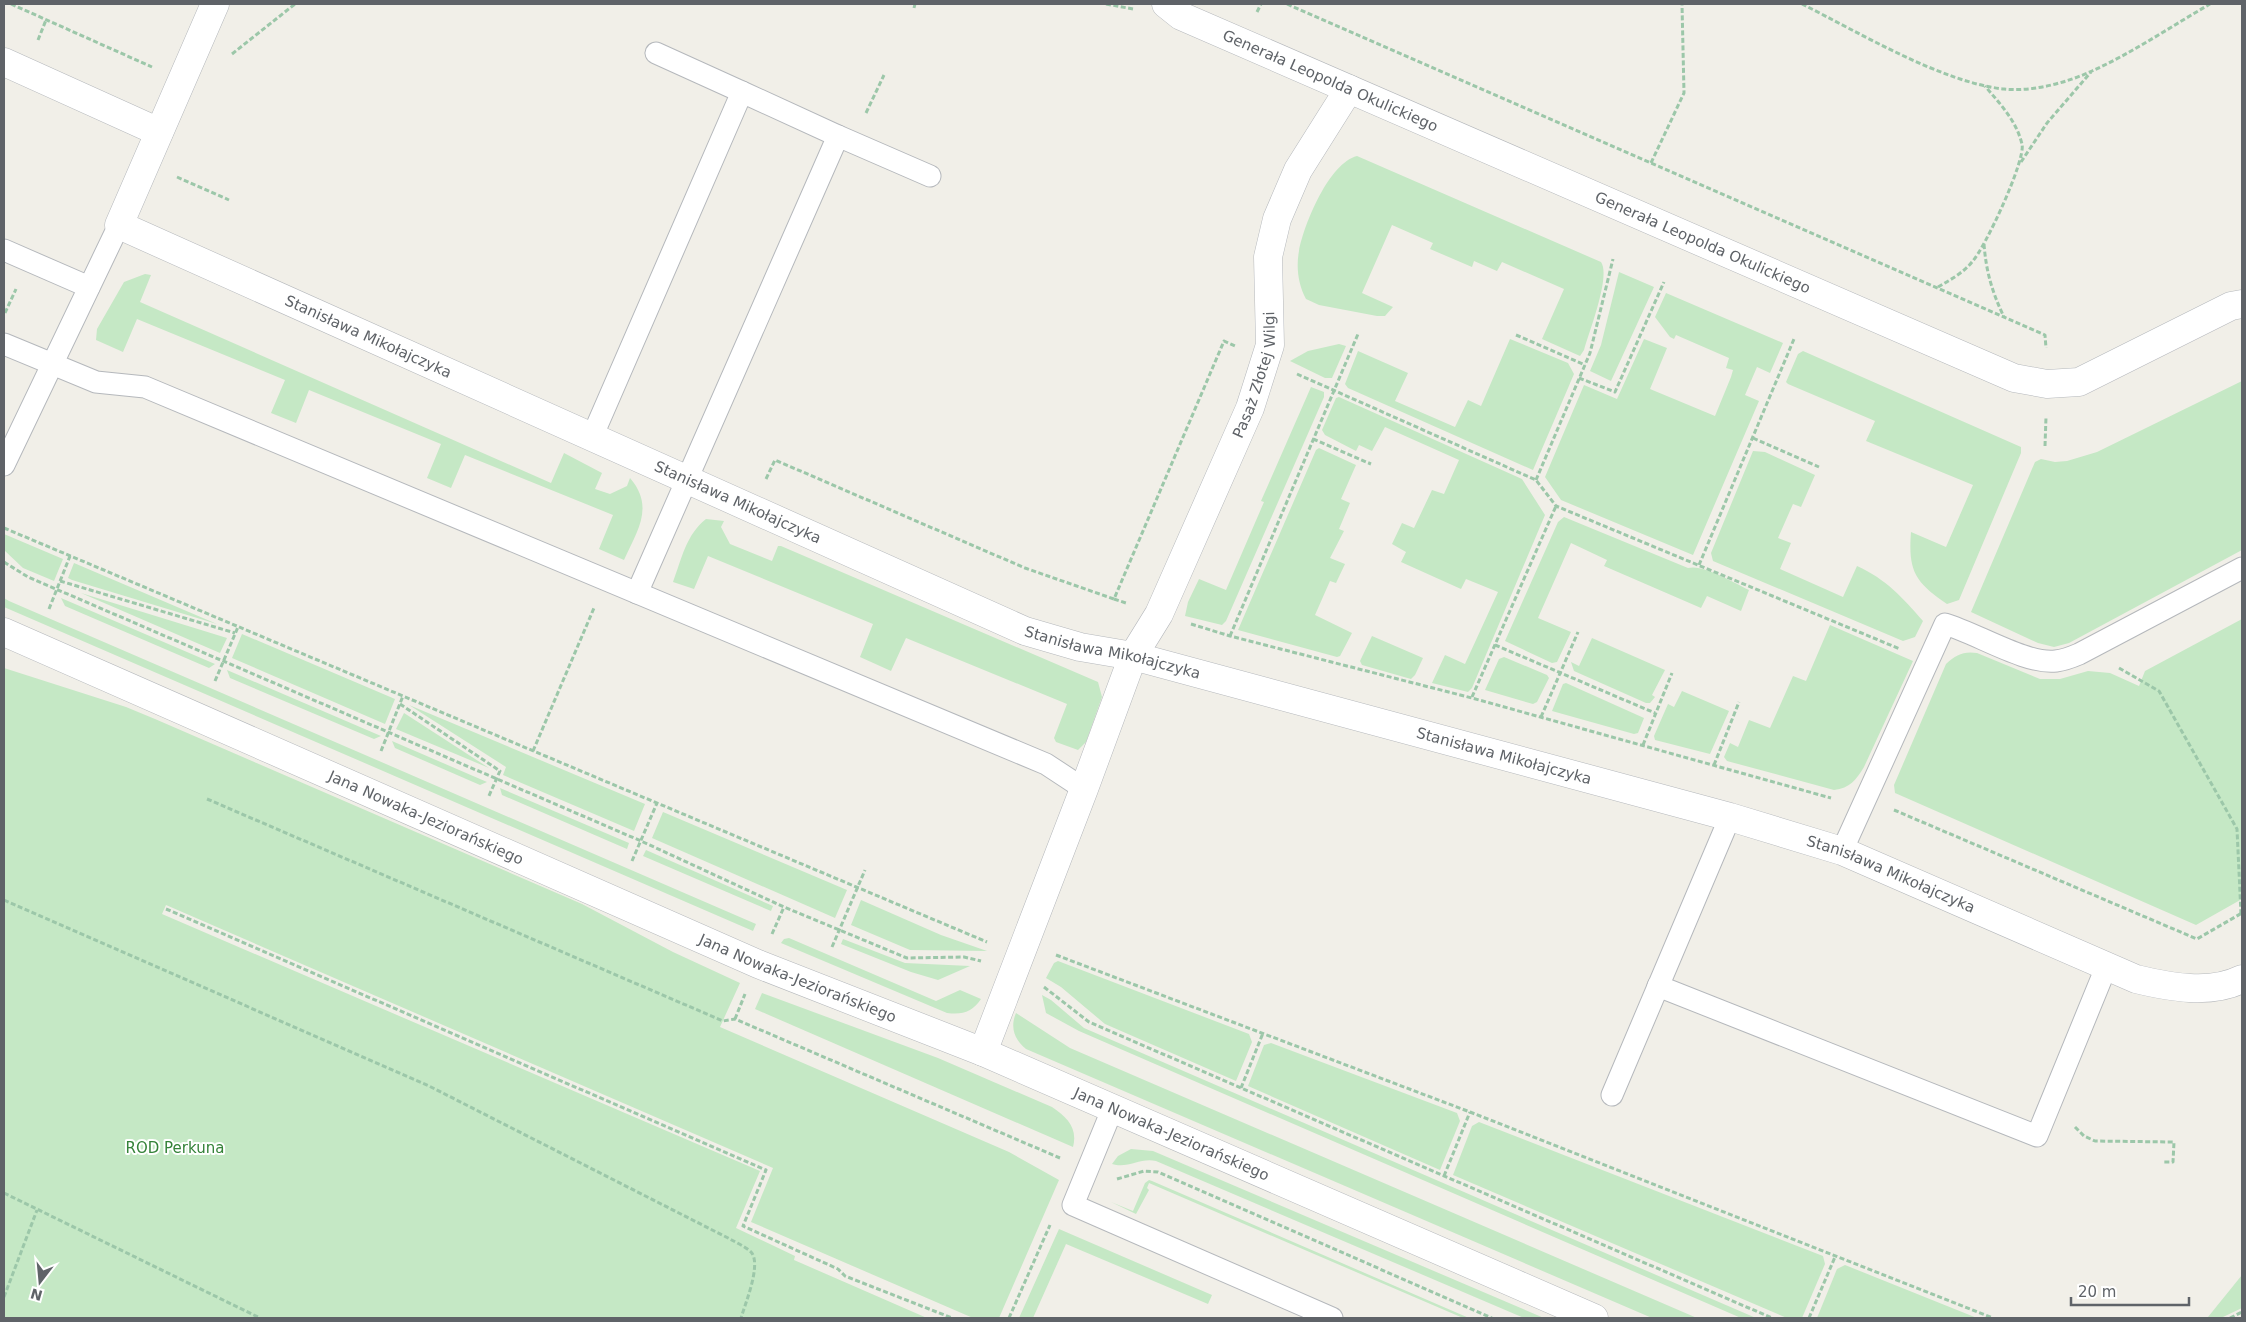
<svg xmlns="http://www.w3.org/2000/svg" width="2246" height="1322" viewBox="0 0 2246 1322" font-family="'DejaVu Sans',sans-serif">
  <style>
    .green { fill: #c5e8c5 }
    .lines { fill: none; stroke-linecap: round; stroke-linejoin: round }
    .service-casing { stroke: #b5b8bc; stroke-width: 23 }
    .minor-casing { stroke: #b5b8bc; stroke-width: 29 }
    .tertiary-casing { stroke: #b5b8bc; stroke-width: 29 }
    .path { stroke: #9cc7a9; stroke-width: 3; stroke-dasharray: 5 2.5; stroke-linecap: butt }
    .service { stroke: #fff; stroke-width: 21 }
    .minor { stroke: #fff; stroke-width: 28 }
    .tertiary { stroke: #fff; stroke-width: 28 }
    .labels { text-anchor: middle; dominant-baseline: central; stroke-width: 4; stroke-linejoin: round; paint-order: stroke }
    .street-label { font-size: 15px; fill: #5f6368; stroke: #fff }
    .park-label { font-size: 15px; fill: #348238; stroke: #fff }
  </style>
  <rect width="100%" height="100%" fill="#f1efe8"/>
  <g class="green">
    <path d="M1357,156l244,106c10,14 -12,70 -17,88l-4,6 -38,-17 22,-50 -62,-27 -5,9 -23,-10 -2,6 -42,-18 3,-6 -41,-18 -30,68 31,14 -8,9h-8l-58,-11 -13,-6c-8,-15 -10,-32 -7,-48 5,-27 30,-88 58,-95z"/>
    <polygon points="1619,272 1654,287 1611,381 1590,371 1601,345"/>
    <path d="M145,274l6,1 -11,27 411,181 13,-30 38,20 -7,16 15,5 17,-8 3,-8c25,29 7,53 -6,82l-25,-11 14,-34 -148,-60 -14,33 -24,-10 14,-34 -132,-54 -13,33 -25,-10 14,-33 -148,-61 -14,33 -27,-12 1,-11 27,-47z"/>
    <polygon points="1666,293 1783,343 1770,373 1757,367 1745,395 1759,401 1693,555 1561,500 1545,477 1584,385 1617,399 1644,339 1667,348 1650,389 1715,416 1731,377 1733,370 1726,368 1729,358 1676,335 1674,339 1670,337 1655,317"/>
    <polygon points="1510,339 1568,363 1574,374 1533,470 1348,388 1345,384 1358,351 1408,373 1395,401 1455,427 1468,400 1481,406"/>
    <polygon points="1339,344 1346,346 1332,378 1325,378 1290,361 1308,351"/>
    <path d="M1803,351l218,96v6l-62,147 -12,4c-32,-22 -39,-33 -36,-72l35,15 27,-62 -107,-44 9,-20 -87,-37 -2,-2 12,-28z"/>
    <polygon points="2242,381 2242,550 2069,643 2054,647 2038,643 1971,612 2035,462 2041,459 2055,462 2067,461 2097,452"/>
    <polygon points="1311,387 1324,392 1324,397 1226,621 1222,625 1185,616 1188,602 1199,579 1226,590 1264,502 1261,501"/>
    <polygon points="1339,397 1522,479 1545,515 1472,688 1468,692 1432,683 1445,655 1465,664 1498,592 1466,579 1461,589 1401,562 1406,552 1392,544 1402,523 1414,528 1432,490 1444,494 1459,460 1385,427 1372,451 1359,445 1356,451 1325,435 1322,430 1336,398"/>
    <polygon points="1319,448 1356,465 1341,499 1350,503 1339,529 1344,531 1330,558 1345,564 1336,583 1330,581 1315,615 1352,633 1340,656 1337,657 1238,630 1316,450"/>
    <path d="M1753,451l12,1 50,23 -14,32 -8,-3 -15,34 13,5 -11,26 63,28 14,-31c29,13 46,32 66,55l-8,16 -12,4 -190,-80 -2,-8z"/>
    <path d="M1564,517l124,51c16,-4 46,15 61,22l-8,21 -34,-15 -6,12 -97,-42 3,-6 -36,-17 -33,75 33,14 -14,30 -5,1 -47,-22 53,-119z"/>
    <path d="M706,519l18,2 -3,6 9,17 42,17 6,-15h3l317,136 4,15 -16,45 -8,8 -22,-8 -2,-4 13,-34 -161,-66 -15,33 -31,-14 13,-33 -165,-68 -14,33 -21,-7c9,-24 13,-47 33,-63z"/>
    <polygon points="4,534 63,559 54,581 23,568 4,550"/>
    <polygon points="74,563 217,624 72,580 68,578"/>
    <polygon points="81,593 227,638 220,653"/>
    <polygon points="4,598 9,601 756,924 753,931 4,607"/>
    <polygon points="61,598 215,664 209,668 65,606"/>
    <path d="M2242,619v280l-46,26 -301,-132 -1,-8 52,-121c10,-9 17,-13 31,-11l63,26h20l28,-8 22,2 29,13 6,-15z"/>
    <path d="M1830,625l83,36 -49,106c-8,13 -14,21 -30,23l-107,-29 -3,-4 6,-14 8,4 11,-27 21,8 23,-52 13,5z"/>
    <polygon points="242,634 395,699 385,724 232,658"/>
    <polygon points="1372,636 1423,658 1415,675 1411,679 1362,665 1360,661"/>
    <polygon points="1592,638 1665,670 1652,695 1655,697 1650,703 1646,703 1574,671 1571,662 1579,666"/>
    <polygon points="1504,657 1547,675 1549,678 1537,702 1533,704 1485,690 1499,659"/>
    <polygon points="4,668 126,707 155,719 582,904 673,952 740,983 720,1027 1009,1152 1059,1180 999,1318 973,1318 751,1222 773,1168 166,905 162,914 760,1171 736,1228 795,1256 794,1260 927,1318 4,1318"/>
    <polygon points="227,670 381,736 374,739 230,678"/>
    <polygon points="1566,683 1644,718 1638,733 1634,734 1552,711 1563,684"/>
    <polygon points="1682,691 1729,711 1710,754 1655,740 1654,736 1668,704 1674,707"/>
    <polygon points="409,705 645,804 634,831 503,775 506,767"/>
    <polygon points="404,713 489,768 396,729"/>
    <polygon points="392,741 487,782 480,785 395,748"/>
    <polygon points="500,788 629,843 627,849 502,795"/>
    <polygon points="663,812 847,890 835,918 652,838"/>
    <polygon points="646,850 773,906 771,911 643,856"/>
    <polygon points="861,900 941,935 987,951 910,950 851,925"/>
    <path d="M789,938l147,63 24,-11 21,9c-9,13 -18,16 -34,14l-166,-70 3,-4z"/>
    <polygon points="843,939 905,963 970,966 938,980 911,972 841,944"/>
    <polygon points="1058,961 1249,1034 1252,1042 1236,1081 1105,1024 1061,987 1046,978 1054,963"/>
    <path d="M762,993l176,65 114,49c15,10 26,21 21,40l-318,-138z"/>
    <polygon points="1042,995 1051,1000 1084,1028 1756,1318 1741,1318 1079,1031 1046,1013"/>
    <path d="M1016,1013l54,35 627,270h-45l-626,-269c-12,-10 -16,-22 -10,-36z"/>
    <polygon points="1271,1043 1457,1113 1460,1121 1440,1170 1248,1086 1264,1045"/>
    <polygon points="1479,1122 1823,1256 1825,1264 1802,1318 1787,1318 1453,1175 1472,1126"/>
    <path d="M1131,1149l22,2 391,167h-20l-368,-157c-15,-4 -28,8 -44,3l6,-8z"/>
    <polygon points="1149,1180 1152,1181 1469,1318 1463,1318 1149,1183 1147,1188 1149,1190 1136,1214 1111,1202 1133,1211 1145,1183"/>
    <polygon points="1059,1229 1212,1295 1208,1304 1066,1244 1033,1318 1019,1318"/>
    <polygon points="1845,1265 1977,1318 1817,1318 1837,1269"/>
    <polygon points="2242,1275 2242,1308 2223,1317 2208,1317"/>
  </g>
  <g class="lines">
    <g class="service-casing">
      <g id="service">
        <polyline points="656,53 742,92"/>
        <polyline points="4,250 89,287"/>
        <polyline points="4,344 96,382 145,387 1046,764 1084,789"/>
        <polyline points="592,437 742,92 838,136"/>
        <polyline points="4,465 119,225"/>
        <polyline points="637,593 838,136 930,176"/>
        <path d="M1842,851l103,-227c31,9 82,41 111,37 8,-1 16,-4 23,-7l163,-86"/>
        <polyline points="1658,986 2037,1136 2107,965"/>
        <polyline points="1612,1095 1730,817"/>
        <polyline points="1112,1110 1073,1205 1332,1318"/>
      </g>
    </g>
    <g class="minor-casing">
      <g id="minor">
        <path id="s1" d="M215,4l-96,221 906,406 55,16 53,9 597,161 112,34 294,128c34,8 74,16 106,0"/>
        <path id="s2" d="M1166,4l15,12 833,362 33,6 32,-2 152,-76 11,-2"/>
        <polyline points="4,62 159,132"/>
        <path id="s3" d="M983,1052l101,-263 49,-133 26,-42 91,-206 20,-63 -2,-88 9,-38 21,-49 51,-81"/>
      </g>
    </g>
    <g class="tertiary-casing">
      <g id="tertiary">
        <path id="s4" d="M4,632l754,332 225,88 611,266"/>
      </g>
    </g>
    <g class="path">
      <polyline points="11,4 152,67"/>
      <polyline points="1106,4 1133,9"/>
      <polyline points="1287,4 2045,335 2046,348"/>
      <path d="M1802,4c56,28 141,79 202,85 28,3 62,-6 88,-18 40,-18 80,-45 118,-67"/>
      <polyline points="914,8 915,4"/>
      <polyline points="1257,12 1261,4"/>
      <polyline points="38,40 46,20"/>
      <polyline points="232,54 295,4"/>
      <polyline points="866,113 884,75"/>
      <polyline points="2021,162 2047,123 2091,72"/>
      <polyline points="1651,163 1684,93 1682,4"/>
      <polyline points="177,177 229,200"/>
      <path d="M1984,244c2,27 8,48 20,73"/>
      <path d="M1938,287c12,-7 25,-14 34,-25 13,-14 54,-102 50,-118 -6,-24 -22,-40 -37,-58"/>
      <polyline points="5,313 16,289"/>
      <polyline points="1516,335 1585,365"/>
      <polyline points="1297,374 1536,480 1556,506 1900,649"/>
      <polyline points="1579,378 1615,392 1664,282"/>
      <polyline points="1753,438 1819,467"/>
      <polyline points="1313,439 1371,464"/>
      <polyline points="2045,446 2046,417"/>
      <polyline points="766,479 775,460 1025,568 1114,599 1224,341 1235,346"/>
      <polyline points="1536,480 1590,353 1613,259"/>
      <polyline points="4,528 987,942"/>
      <polyline points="4,562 28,577 641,841 784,907 907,958 964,957 981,961"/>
      <polyline points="1699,565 1794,339"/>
      <polyline points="60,581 235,633"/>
      <polyline points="1114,599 1126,603"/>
      <polyline points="49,609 70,556"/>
      <polyline points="1191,624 1230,636 1472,698 1831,798"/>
      <polyline points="1230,636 1358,334"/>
      <polyline points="1495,645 1655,713"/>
      <polyline points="2119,668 2159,691 2237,829 2241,914"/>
      <polyline points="215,681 238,627"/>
      <polyline points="1472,697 1556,506"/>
      <polyline points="400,704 500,771 488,798"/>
      <polyline points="1541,717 1578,632"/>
      <polyline points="1643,745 1672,673"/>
      <polyline points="381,751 403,696"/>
      <polyline points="533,751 594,608"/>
      <polyline points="1714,765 1739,702"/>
      <polyline points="207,799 723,1021 735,1019 1060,1158"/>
      <polyline points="1894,810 2197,939 2242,913"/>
      <polyline points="632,861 657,803"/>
      <path d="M4,900l425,186 301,153c7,4 16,8 21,13 11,12 -6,52 -10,66"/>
      <polyline points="166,909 766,1170 743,1226 838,1269 845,1276 952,1318"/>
      <polyline points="772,934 784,907"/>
      <polyline points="832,947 865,870"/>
      <polyline points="1056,955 1470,1112 1993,1318"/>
      <polyline points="1044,987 1089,1022 1772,1318"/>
      <polyline points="735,1019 745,994"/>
      <polyline points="1241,1088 1263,1033"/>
      <polyline points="2075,1127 2084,1136 2095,1141 2174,1142 2173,1162 2162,1162"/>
      <polyline points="1444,1176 1470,1112"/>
      <polyline points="1117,1179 1144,1171 1158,1172 1492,1318"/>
      <polyline points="4,1193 260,1318"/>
      <polyline points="4,1297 37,1210"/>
      <polyline points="1009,1318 1050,1225"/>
      <polyline points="1809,1318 1835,1257"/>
      <polyline points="2230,1318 2242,1312"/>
    </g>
    <use href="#service" class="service"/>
    <use href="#minor" class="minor"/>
    <use href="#tertiary" class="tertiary"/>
  </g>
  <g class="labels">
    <g class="street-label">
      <text stroke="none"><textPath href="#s2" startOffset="182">Generała Leopolda Okulickiego</textPath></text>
      <text stroke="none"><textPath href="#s2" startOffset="588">Generała Leopolda Okulickiego</textPath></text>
      <text stroke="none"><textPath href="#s1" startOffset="514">Stanisława Mikołajczyka</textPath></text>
      <text stroke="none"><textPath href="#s3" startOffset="732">Pasaż Złotej Wilgi</textPath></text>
      <text stroke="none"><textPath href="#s1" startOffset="919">Stanisława Mikołajczyka</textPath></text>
      <text stroke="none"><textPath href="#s1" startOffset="1324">Stanisława Mikołajczyka</textPath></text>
      <text stroke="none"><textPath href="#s1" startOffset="1729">Stanisława Mikołajczyka</textPath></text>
      <text stroke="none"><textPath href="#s4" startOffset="461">Jana Nowaka-Jeziorańskiego</textPath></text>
      <text stroke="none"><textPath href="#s1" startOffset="2134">Stanisława Mikołajczyka</textPath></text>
      <text stroke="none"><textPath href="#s4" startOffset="866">Jana Nowaka-Jeziorańskiego</textPath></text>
      <text stroke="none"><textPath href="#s4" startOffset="1271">Jana Nowaka-Jeziorańskiego</textPath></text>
    </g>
    <g class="park-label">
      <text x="175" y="1148">ROD Perkuna</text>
    </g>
  </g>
  <rect width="2246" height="1322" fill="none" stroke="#5f6368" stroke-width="10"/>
  <g transform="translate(40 1282) rotate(196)" stroke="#ffffff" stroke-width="4" paint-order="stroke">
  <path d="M0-4L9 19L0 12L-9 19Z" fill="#5f6368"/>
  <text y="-8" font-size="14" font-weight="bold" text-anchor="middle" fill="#5f6368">N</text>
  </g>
  <path d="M2071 1297v8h118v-8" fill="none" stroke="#5f6368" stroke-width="2.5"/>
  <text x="2078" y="1297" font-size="15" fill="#5f6368" stroke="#ffffff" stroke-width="4" paint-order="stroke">20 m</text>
</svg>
